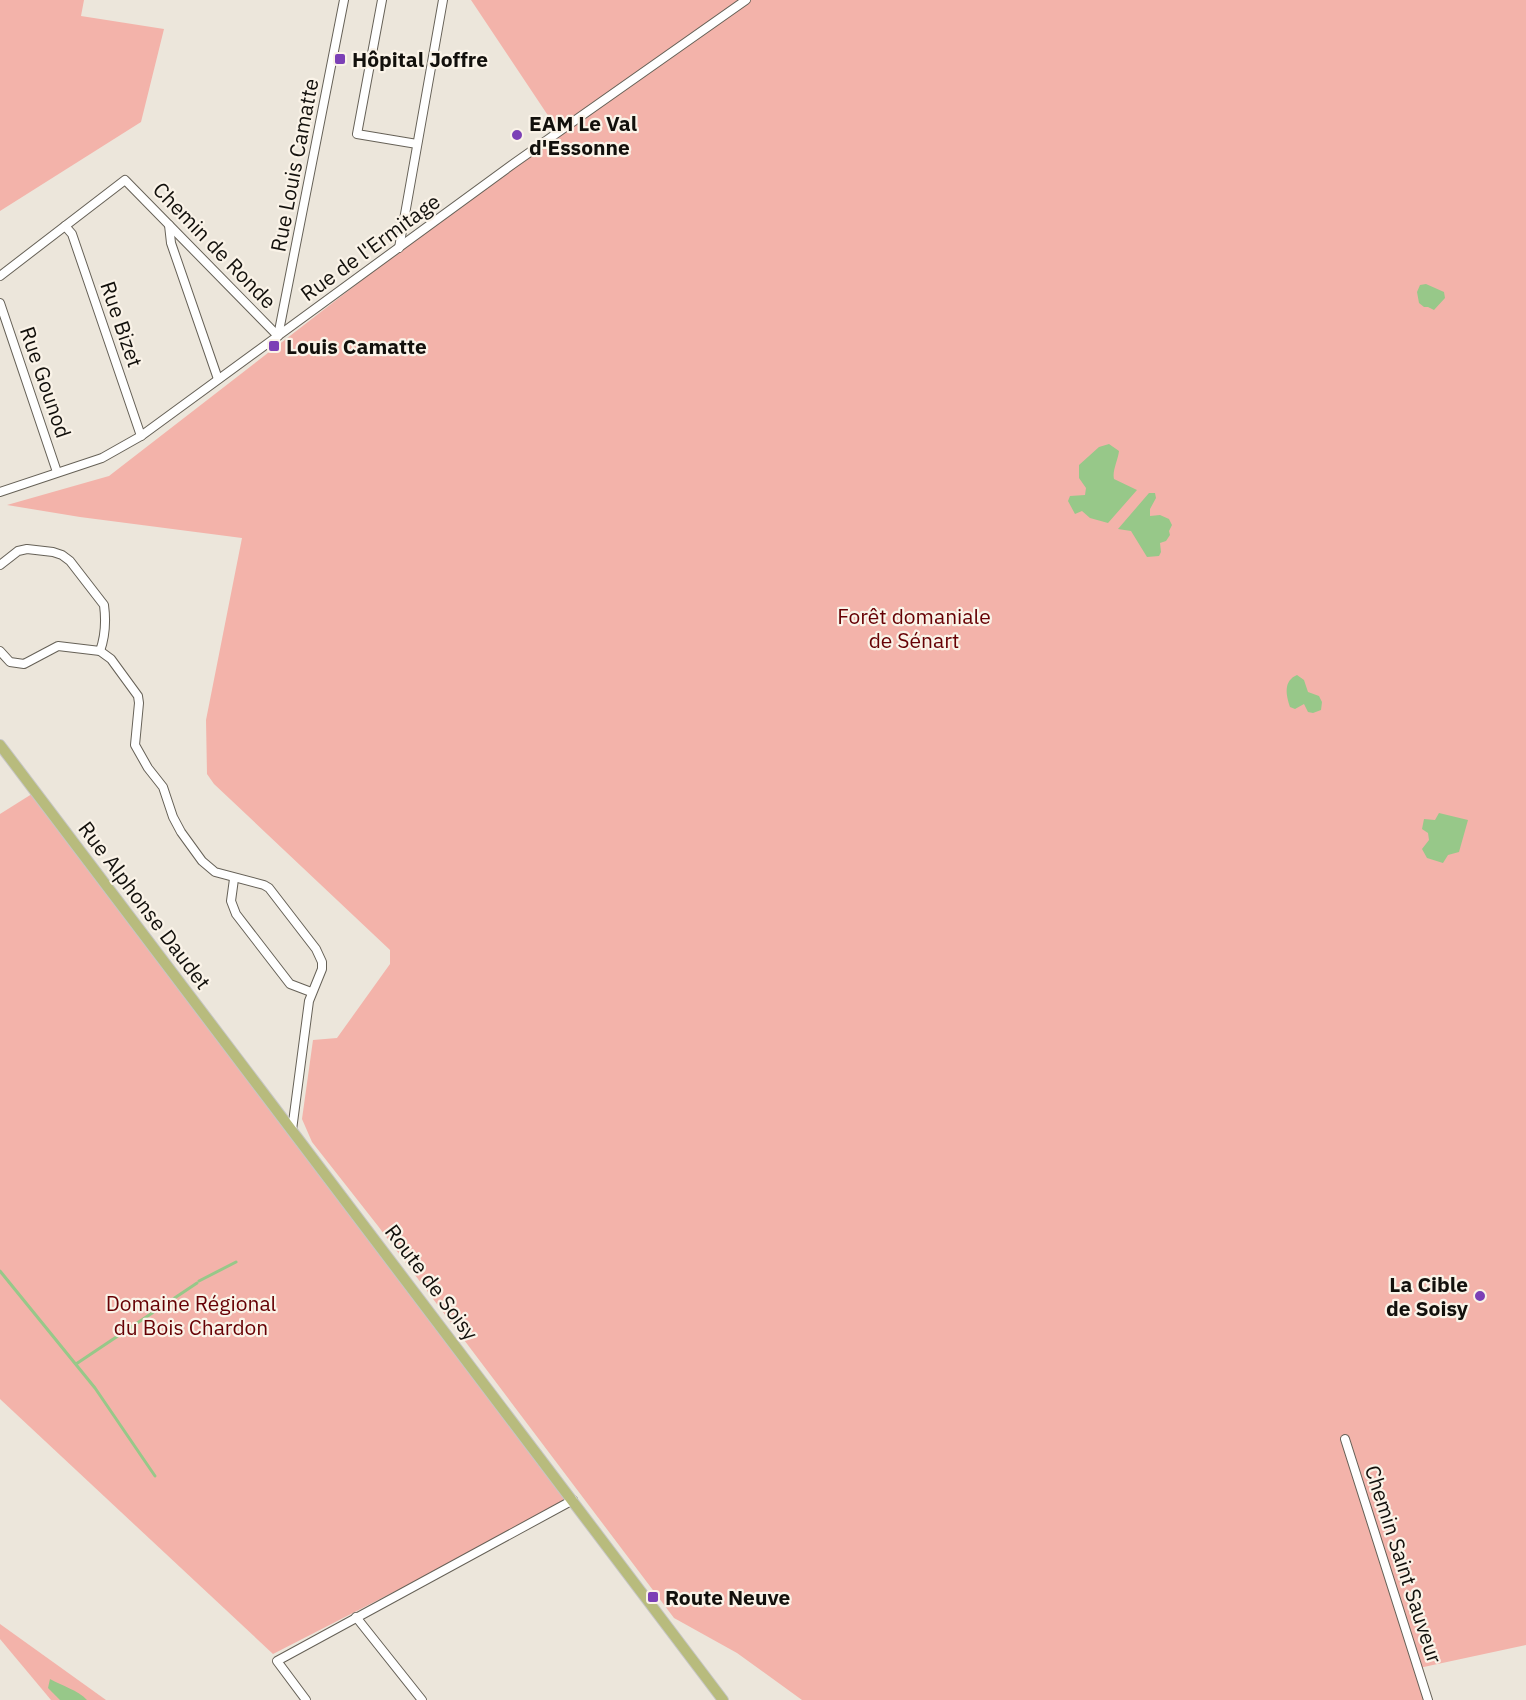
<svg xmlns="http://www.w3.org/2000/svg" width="1526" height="1700" viewBox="0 0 1526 1700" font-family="'IBM Plex Sans',sans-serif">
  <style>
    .green { fill: #f3b3aa }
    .water { fill: #97c889 }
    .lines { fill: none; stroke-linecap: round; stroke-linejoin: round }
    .stream { stroke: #97c889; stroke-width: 3 }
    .minor-casing { stroke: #666157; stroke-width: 10 }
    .major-casing { stroke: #c6c6c5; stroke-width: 12 }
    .minor { stroke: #fff; stroke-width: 8 }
    .major { stroke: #b8bb7d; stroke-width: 10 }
    .poi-dot { fill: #7c40b6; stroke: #faf3e8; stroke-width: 2 }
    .labels { text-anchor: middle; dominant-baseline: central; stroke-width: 4.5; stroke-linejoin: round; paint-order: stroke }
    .poi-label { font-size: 21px; font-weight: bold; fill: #12100c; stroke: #faf3e8; text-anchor: start }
    .street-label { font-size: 21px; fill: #12100c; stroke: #faf3e8 }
    .park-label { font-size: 21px; fill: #660004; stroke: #faf3e8 }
  </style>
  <rect width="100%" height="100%" fill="#ece6db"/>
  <g class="green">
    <polygon points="0,0 84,0 81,16 164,29 141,122 0,211"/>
    <polygon points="471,0 1526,0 1526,1645 1419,1668 1428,1700 802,1700 737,1653 674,1618 378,1226 312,1142 302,1119 313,1040 337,1038 390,964 390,950 214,784 207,774 206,720 242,538 80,517 7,505 109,476 557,129"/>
    <polygon points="35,792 573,1500 273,1654 0,1399 0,814"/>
    <polygon points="0,1624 106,1700 51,1700 0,1639"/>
  </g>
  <g class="water">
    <polygon points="1426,284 1444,292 1445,298 1434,310 1428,307 1424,307 1419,303 1417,292 1420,285"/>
    <path d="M1109,444l10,7c-1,9 -7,20 -5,28l23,11 -29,33 -18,-5 -8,-7 -7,3 -7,-13 2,-5 15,-1 1,-7 -7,-10v-13l20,-18z"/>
    <polygon points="1149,493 1155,493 1156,498 1150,509 1150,516 1160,515 1169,519 1172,525 1169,531 1170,535 1166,541 1160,543 1161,552 1159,556 1147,557 1131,531 1118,529"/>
    <path d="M1297,675l7,5 4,12 11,4 3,6 -1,8 -8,3 -5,-1 -4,-8 -9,5 -5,-2c-4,-12 -7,-26 7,-32z"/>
    <polygon points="1439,813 1468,820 1459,852 1448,855 1443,863 1427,858 1422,849 1429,840 1428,833 1422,829 1424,819 1435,820"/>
    <path d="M50,1679c12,7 28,11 37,21h-27l-12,-12z"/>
  </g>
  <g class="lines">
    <g class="stream">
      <polyline points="0,1271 95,1388 155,1476"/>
      <polyline points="199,1281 236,1262"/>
      <polyline points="76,1364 197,1283"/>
    </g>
    <g class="minor-casing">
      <g id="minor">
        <polyline points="382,0 357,134 417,144"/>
        <polyline points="169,225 171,243 218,379"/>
        <polyline points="65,226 72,234 141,436"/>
        <polyline points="399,248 443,0"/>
        <polyline points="0,276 125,180 278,336"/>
        <polyline points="0,303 57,472"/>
        <polyline points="278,336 344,0"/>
        <polyline points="0,492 102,458 141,436 513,164 746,0"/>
        <path d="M0,565l18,-14 9,-2 26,3 9,3 8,6 34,44c2,15 1,32 -4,46"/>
        <polyline points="0,651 10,662 24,664 58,646 100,651 111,659 138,696 139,703 135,745 148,768 163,787 173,817 181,832 202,861 215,872 264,885 269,888 316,949 322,962 322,969 309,1001 292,1130"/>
        <polyline points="234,879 231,901 236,914 290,984 311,992"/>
        <polyline points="1345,1439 1428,1700"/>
        <polyline points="356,1617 422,1700"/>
        <polyline points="306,1700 277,1661 573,1500"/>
      </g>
    </g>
    <g class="major-casing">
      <polyline id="major" points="0,745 723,1700"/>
    </g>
    <use href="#minor" class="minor"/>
    <use href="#major" class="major"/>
  </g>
  <g class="poi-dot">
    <rect x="334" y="53" width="12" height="12" rx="3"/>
    <circle cx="517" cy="135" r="6"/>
    <rect x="268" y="340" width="12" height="12" rx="3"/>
    <circle cx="1480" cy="1296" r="6"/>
    <rect x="647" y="1591" width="12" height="12" rx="3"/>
  </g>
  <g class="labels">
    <g class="poi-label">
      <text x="352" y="59">Hôpital Joffre</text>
      <text x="529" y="123">EAM Le Val<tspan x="529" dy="24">d'Essonne</tspan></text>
      <text x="286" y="346">Louis Camatte</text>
      <text x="1468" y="1284" text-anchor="end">La Cible<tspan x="1468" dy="24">de Soisy</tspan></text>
      <text x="665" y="1597">Route Neuve</text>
    </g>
    <g class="street-label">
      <text transform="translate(294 165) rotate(-79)">Rue Louis Camatte</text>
      <text transform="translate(215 245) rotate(46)">Chemin de Ronde</text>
      <text transform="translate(370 247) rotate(-36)">Rue de l'Ermitage</text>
      <text transform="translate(122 324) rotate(71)">Rue Bizet</text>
      <text transform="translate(46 382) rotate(71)">Rue Gounod</text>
      <text transform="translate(145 905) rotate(53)">Rue Alphonse Daudet</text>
      <text transform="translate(432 1282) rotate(53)">Route de Soisy</text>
      <text transform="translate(1404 1564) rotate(72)">Chemin Saint Sauveur</text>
    </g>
    <g class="park-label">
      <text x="914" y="616">Forêt domaniale<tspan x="914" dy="24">de Sénart</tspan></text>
      <text x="191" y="1303">Domaine Régional<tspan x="191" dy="24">du Bois Chardon</tspan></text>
    </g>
  </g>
</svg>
